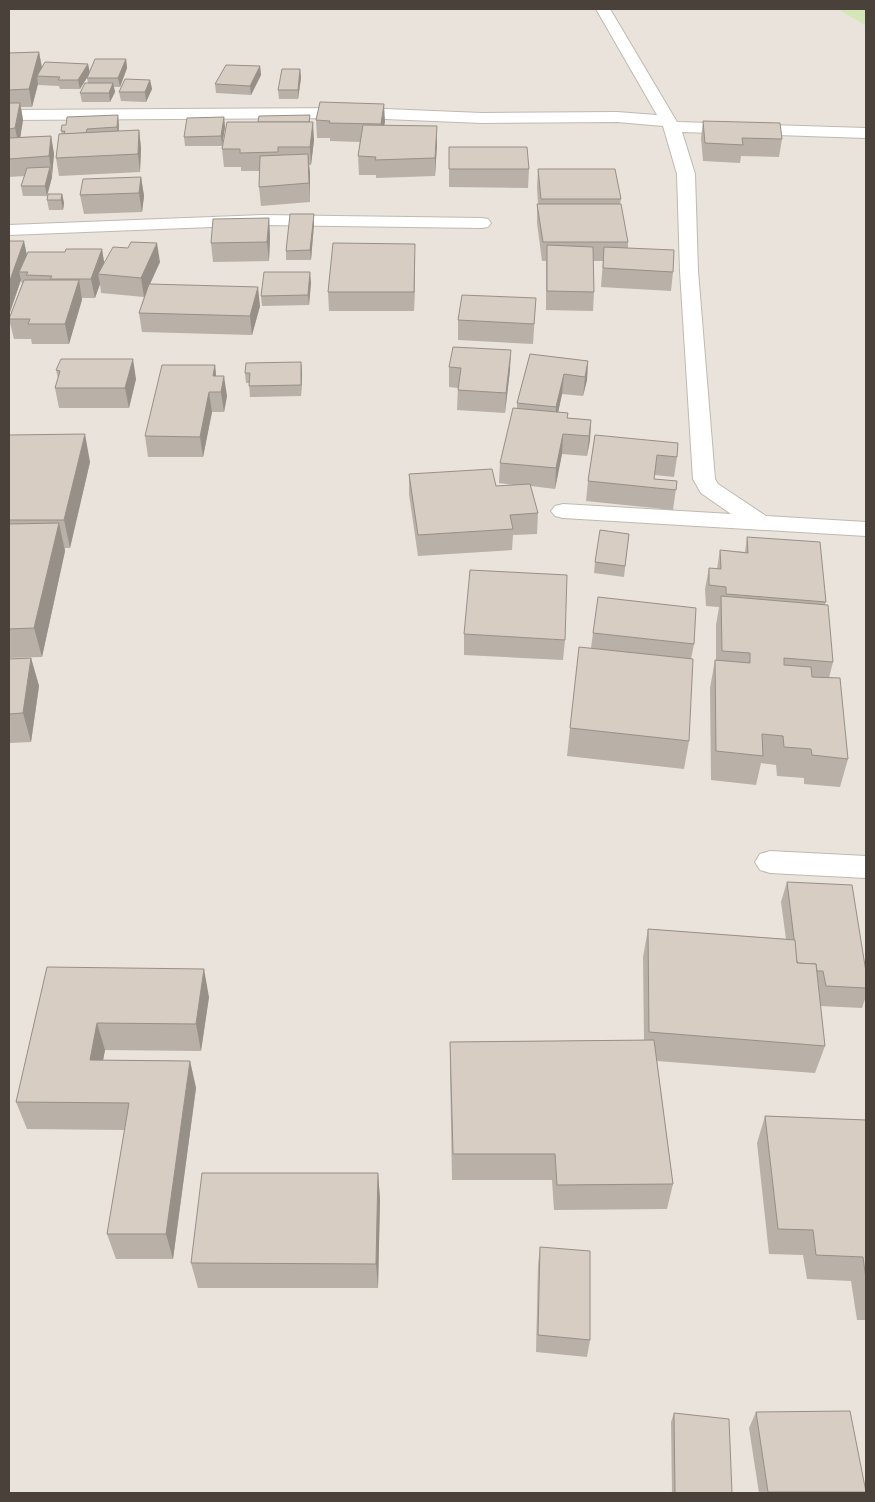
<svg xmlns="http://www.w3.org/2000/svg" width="875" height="1502" viewBox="0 0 875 1502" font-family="Mulish,sans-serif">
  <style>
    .residential { fill: #e9e3db }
    .green { fill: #d5e7b8 }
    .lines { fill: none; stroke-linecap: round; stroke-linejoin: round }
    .minor-casing { stroke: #c1b9af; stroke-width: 2 }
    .minor { fill: #fff; fill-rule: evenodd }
    .wall { fill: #b9b0a7 }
    .shaded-wall { fill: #969088 }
    .building { fill: #d7cdc2; stroke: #969088 }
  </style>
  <rect width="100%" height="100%" fill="#f5f2ed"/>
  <polygon class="residential" points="9,9 837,9 866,26 866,1493 9,1493"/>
  <polygon class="green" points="837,9 866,9 866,26"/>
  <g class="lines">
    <g class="minor-casing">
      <g id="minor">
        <polygon points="596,9 610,9 677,122 866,128 866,138 682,132 695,174 698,271 715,479 718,484 766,516 866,522 866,536 563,518 555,516 551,511 555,506 563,504 731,514 701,493 693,479 680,271 677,174 663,126 617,122 482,123 361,118 9,120 9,110 361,108 482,113 617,112 657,115"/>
        <polygon points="263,215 482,218 488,219 491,223 488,227 482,228 263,225 9,235 9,225"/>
        <polygon points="770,851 866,856 866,878 770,873 760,870 755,862 760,854"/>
      </g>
    </g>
    <use href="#minor" class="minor"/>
  </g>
  <g class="wall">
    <polygon points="39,52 42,67 88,64 89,72 126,59 127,68 120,87 114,87 115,92 110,102 82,102 80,93 88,83 87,78 88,76 80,89 60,89 59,86 38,85 38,84 32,107 21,107 23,120 20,137 51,136 54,154 52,177 47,196 23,196 21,186 24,176 9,177 9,53"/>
    <polygon points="260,66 261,75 251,95 216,93 215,84"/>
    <polygon points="300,69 301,78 298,99 279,99 278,90"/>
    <polygon points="150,80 152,89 146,102 121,101 119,92"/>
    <polygon points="310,115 310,122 314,140 311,165 309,165 310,202 261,206 259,187 260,171 241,171 241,167 224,167 222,149 258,122"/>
    <polygon points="224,117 225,127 222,146 185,146 184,137"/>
    <polygon points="316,120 385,121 384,125 437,144 435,176 376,178 376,175 359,175 358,156 360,142 330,141 330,138 317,138"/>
    <polygon points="703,121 782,139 779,157 741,156 740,163 703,161 701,138"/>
    <polygon points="119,125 119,131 139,130 141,148 140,172 59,176 56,158 62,134 61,131"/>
    <polygon points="449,147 529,169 528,188 449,187"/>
    <polygon points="538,169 621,199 620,204 628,242 628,248 673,272 671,291 601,287 603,261 593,261 594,292 593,311 546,310 546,261 542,261 537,223 537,204 538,204 537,187"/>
    <polygon points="141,177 144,196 142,212 84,214 80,195"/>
    <polygon points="62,194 64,203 63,210 49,210 47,200"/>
    <polygon points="314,214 314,224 311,260 286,260 286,251"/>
    <polygon points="269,218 270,237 269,261 213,262 211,243"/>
    <polygon points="9,241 27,254 65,252 102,249 104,263 160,262 150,284 260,306 252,335 142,332 139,313 144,297 101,293 100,284 95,298 82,298 69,344 32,344 31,339 14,339 9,319 22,284 21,280 9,315"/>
    <polygon points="415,263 414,311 329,311 328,292"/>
    <polygon points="311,282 309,305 262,306 261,296"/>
    <polygon points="536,298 533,344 458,340 458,320"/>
    <polygon points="530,354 588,361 587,380 583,396 562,394 558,412 568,418 591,420 590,440 587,456 562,454 555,489 531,486 538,513 537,534 513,535 512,550 418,556 409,494 409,474 496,486 514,485 499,483 500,463 517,408 517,403"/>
    <polygon points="301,362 302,373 301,396 250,397 249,383 246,383 245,373"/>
    <polygon points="215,365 216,376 227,396 224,412 212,412 203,457 148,457 145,436"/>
    <polygon points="449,367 510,370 505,413 457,410 458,388 449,387"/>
    <polygon points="56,370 136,379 129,408 59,408 55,388 58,378"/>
    <polygon points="9,435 90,462 70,548 65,548 65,551 42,657 9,658"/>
    <polygon points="595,435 677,457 674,477 655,475 654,479 677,481 673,510 586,501 588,481"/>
    <polygon points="629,534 624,577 594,573 595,562"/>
    <polygon points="747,537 826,602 825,604 833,662 829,678 848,759 840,787 804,784 804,778 777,776 776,765 761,763 756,785 711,780 710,688 715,660 716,660 716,625 719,607 706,606 705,589 709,568 717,569 720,550 745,552"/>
    <polygon points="593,633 694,644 691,659 689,741 684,769 567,756 570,728 591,648"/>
    <polygon points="464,634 565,640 563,660 464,655"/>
    <polygon points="31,658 39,686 31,742 9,743 9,659"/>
    <polygon points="787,882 866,972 866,996 862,1008 820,1006 825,1046 815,1073 657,1061 673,1184 667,1209 554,1210 552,1180 452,1180 450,1069 450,1042 644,1040 643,957 648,929 786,939 781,902"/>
    <polygon points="47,967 209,997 201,1051 105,1050 103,1060 190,1061 196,1088 173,1259 116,1259 107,1234 125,1130 27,1129 16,1102"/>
    <polygon points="765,1116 866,1120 866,1320 857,1320 851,1281 807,1279 803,1255 769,1254 757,1143"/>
    <polygon points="378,1173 380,1199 378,1288 198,1288 191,1263"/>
    <polygon points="540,1247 590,1340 587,1357 536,1352 538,1265"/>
    <polygon points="756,1412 866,1492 866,1493 759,1493 749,1428"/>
    <polygon points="674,1413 732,1493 672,1493 671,1422"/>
  </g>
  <g class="shaded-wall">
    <polygon points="39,52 42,69 37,76 38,84 32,107 29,89"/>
    <polygon points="126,59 127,68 120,87 118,78"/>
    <polygon points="88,64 90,73 80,89 78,80"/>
    <polygon points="260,66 261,75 251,95 250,86"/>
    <polygon points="300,69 301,78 298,99 298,90"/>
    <polygon points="150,80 152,89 146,102 145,92"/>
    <polygon points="113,83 115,92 110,102 109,93"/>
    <polygon points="20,103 23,120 19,146 15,128"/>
    <polygon points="384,104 385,121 382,142 381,124"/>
    <polygon points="118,115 119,125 118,137 117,127"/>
    <polygon points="224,117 225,127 222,146 221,136"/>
    <polygon points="313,122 314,140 311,165 310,147"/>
    <polygon points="437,126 437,144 435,176 435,158"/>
    <polygon points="139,130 141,148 140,172 138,154"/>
    <polygon points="51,136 54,154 52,175 49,156"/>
    <polygon points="308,154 310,173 310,202 309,183"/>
    <polygon points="50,167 52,177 47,196 45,186"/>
    <polygon points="141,177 144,196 142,212 139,193"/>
    <polygon points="62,194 64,203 63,210 61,200"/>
    <polygon points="314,214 314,224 311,260 310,250"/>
    <polygon points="269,218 270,237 269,261 267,242"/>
    <polygon points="24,241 28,260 19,272 21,280 9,315 9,283"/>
    <polygon points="157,243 160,262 144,297 141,278"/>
    <polygon points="415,244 415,263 414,311 414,292"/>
    <polygon points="102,249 105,268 98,274 100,284 95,298 91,279"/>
    <polygon points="310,272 311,282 309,305 308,295"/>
    <polygon points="79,280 82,300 69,344 65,324"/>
    <polygon points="258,287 260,306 252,335 250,316"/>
    <polygon points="511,350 510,370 505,413 506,393"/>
    <polygon points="133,359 136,379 129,408 125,388"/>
    <polygon points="588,361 587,380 583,396 585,377"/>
    <polygon points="301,362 302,373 301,396"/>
    <polygon points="215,365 217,385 213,376"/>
    <polygon points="564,374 562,394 555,427 556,407"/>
    <polygon points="224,376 227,396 224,412 221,392"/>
    <polygon points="209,392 212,412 203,457 200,437"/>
    <polygon points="591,420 590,440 587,456 589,436"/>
    <polygon points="85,434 90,462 70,548 64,520"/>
    <polygon points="563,434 562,454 555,489 556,468"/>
    <polygon points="59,523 65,551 42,657 34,628"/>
    <polygon points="31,658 39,686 31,742 23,713"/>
    <polygon points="204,969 209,997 201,1051 196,1024"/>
    <polygon points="97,1023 105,1050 98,1087 90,1060"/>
    <polygon points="190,1061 196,1088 173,1259 166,1234"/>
    <polygon points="378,1173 380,1199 378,1288 376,1264"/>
  </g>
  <g class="building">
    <polygon points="39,52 29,89 9,90 9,53"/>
    <polygon points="95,59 126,59 118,78 87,78"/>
    <polygon points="45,62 88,64 78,80 58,80 60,77 37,76"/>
    <polygon points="226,65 260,66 250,86 215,84"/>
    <polygon points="282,69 300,69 298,90 278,90"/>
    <polygon points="125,79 150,80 145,92 119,92"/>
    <polygon points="85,83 113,83 109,93 80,93"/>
    <polygon points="320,102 384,104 381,124 329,123 330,121 316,120"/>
    <polygon points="9,103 20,103 15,128 9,129"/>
    <polygon points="118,115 117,127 87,129 86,133 64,134 65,131 61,131 62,125 66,125 67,117"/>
    <polygon points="310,115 309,122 258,122 259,116"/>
    <polygon points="224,117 221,136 184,137 187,118"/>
    <polygon points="703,121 780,123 782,139 742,138 743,145 705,143"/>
    <polygon points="227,122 313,122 310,147 278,147 278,152 240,153 240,149 222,149"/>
    <polygon points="363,125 437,126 435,158 375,160 376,157 358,156"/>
    <polygon points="139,130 138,154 56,158 59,134"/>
    <polygon points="51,136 49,156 9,159 9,138"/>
    <polygon points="449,147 527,147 529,169 449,169"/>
    <polygon points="308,154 309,183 259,187 260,156"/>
    <polygon points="50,167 45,186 21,186 27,168"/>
    <polygon points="538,169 615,169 621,199 541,199"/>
    <polygon points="141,177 139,193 80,195 83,179"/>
    <polygon points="48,194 62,194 61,200 47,200"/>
    <polygon points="537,204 621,204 628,242 543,242"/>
    <polygon points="290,214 314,214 310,250 286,251"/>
    <polygon points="269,218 267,242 211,243 213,219"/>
    <polygon points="9,241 24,241 9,283"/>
    <polygon points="131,242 157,243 141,278 98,274 113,247 128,248"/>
    <polygon points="333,243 415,244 414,292 328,292"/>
    <polygon points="547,245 593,247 594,292 547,291"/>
    <polygon points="604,247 674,250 673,272 603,268"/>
    <polygon points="66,249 102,249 91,279 50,279 52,276 26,275 28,272 19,272 28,252 65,252"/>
    <polygon points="264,272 310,272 308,295 261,296"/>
    <polygon points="24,280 79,280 65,324 28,324 30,319 9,319"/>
    <polygon points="149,284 258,287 250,316 139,313"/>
    <polygon points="462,295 536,298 534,324 458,320"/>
    <polygon points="453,347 511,350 506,393 458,390 461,368 449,367"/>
    <polygon points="530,354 588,361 585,377 564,374 556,407 517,403"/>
    <polygon points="61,359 133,359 125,388 55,388 60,371 56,370"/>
    <polygon points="301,362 301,385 249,386 250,373 245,373 246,363"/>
    <polygon points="162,365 215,365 213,376 224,376 221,392 209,392 200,437 145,436"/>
    <polygon points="513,408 568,413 567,418 591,420 589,436 563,434 556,468 500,463"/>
    <polygon points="85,434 64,520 9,520 9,435"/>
    <polygon points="595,435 678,443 677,457 657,455 654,479 677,481 676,490 588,481"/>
    <polygon points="492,469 496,486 530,484 538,513 510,515 513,529 418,535 409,474"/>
    <polygon points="59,523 34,628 9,629 9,524"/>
    <polygon points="600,530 629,534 625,566 595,562"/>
    <polygon points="747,537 820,542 826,602 726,594 726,587 709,585 709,568 721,569 720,550 748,553"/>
    <polygon points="470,570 567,575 565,640 464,634"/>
    <polygon points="721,596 828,605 833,662 784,658 784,665 811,667 812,677 840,678 848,759 812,755 811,749 784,747 783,736 762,734 763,756 716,751 715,660 750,663 750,653 722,651"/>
    <polygon points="598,597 696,608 694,644 593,633"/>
    <polygon points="579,647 693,659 689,741 570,728"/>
    <polygon points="31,658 23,713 9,714 9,659"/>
    <polygon points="787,882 852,885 866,972 866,988 826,986 823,971 817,971 816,964 797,963"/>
    <polygon points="648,929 795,940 797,963 816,964 825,1046 649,1032"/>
    <polygon points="47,967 204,969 196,1024 97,1023 90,1060 190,1061 166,1234 107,1234 129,1103 16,1102"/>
    <polygon points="654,1040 673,1184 557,1185 555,1154 453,1154 450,1042"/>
    <polygon points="765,1116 866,1120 866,1279 863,1257 816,1255 813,1230 778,1229"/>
    <polygon points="202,1173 378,1173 376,1264 191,1263"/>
    <polygon points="540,1247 590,1251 590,1340 538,1335"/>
    <polygon points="850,1411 866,1492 768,1492 756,1412"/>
    <polygon points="674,1413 729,1419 732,1493 675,1493"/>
  </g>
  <rect width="875" height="1502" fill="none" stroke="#4a423a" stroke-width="20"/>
</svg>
